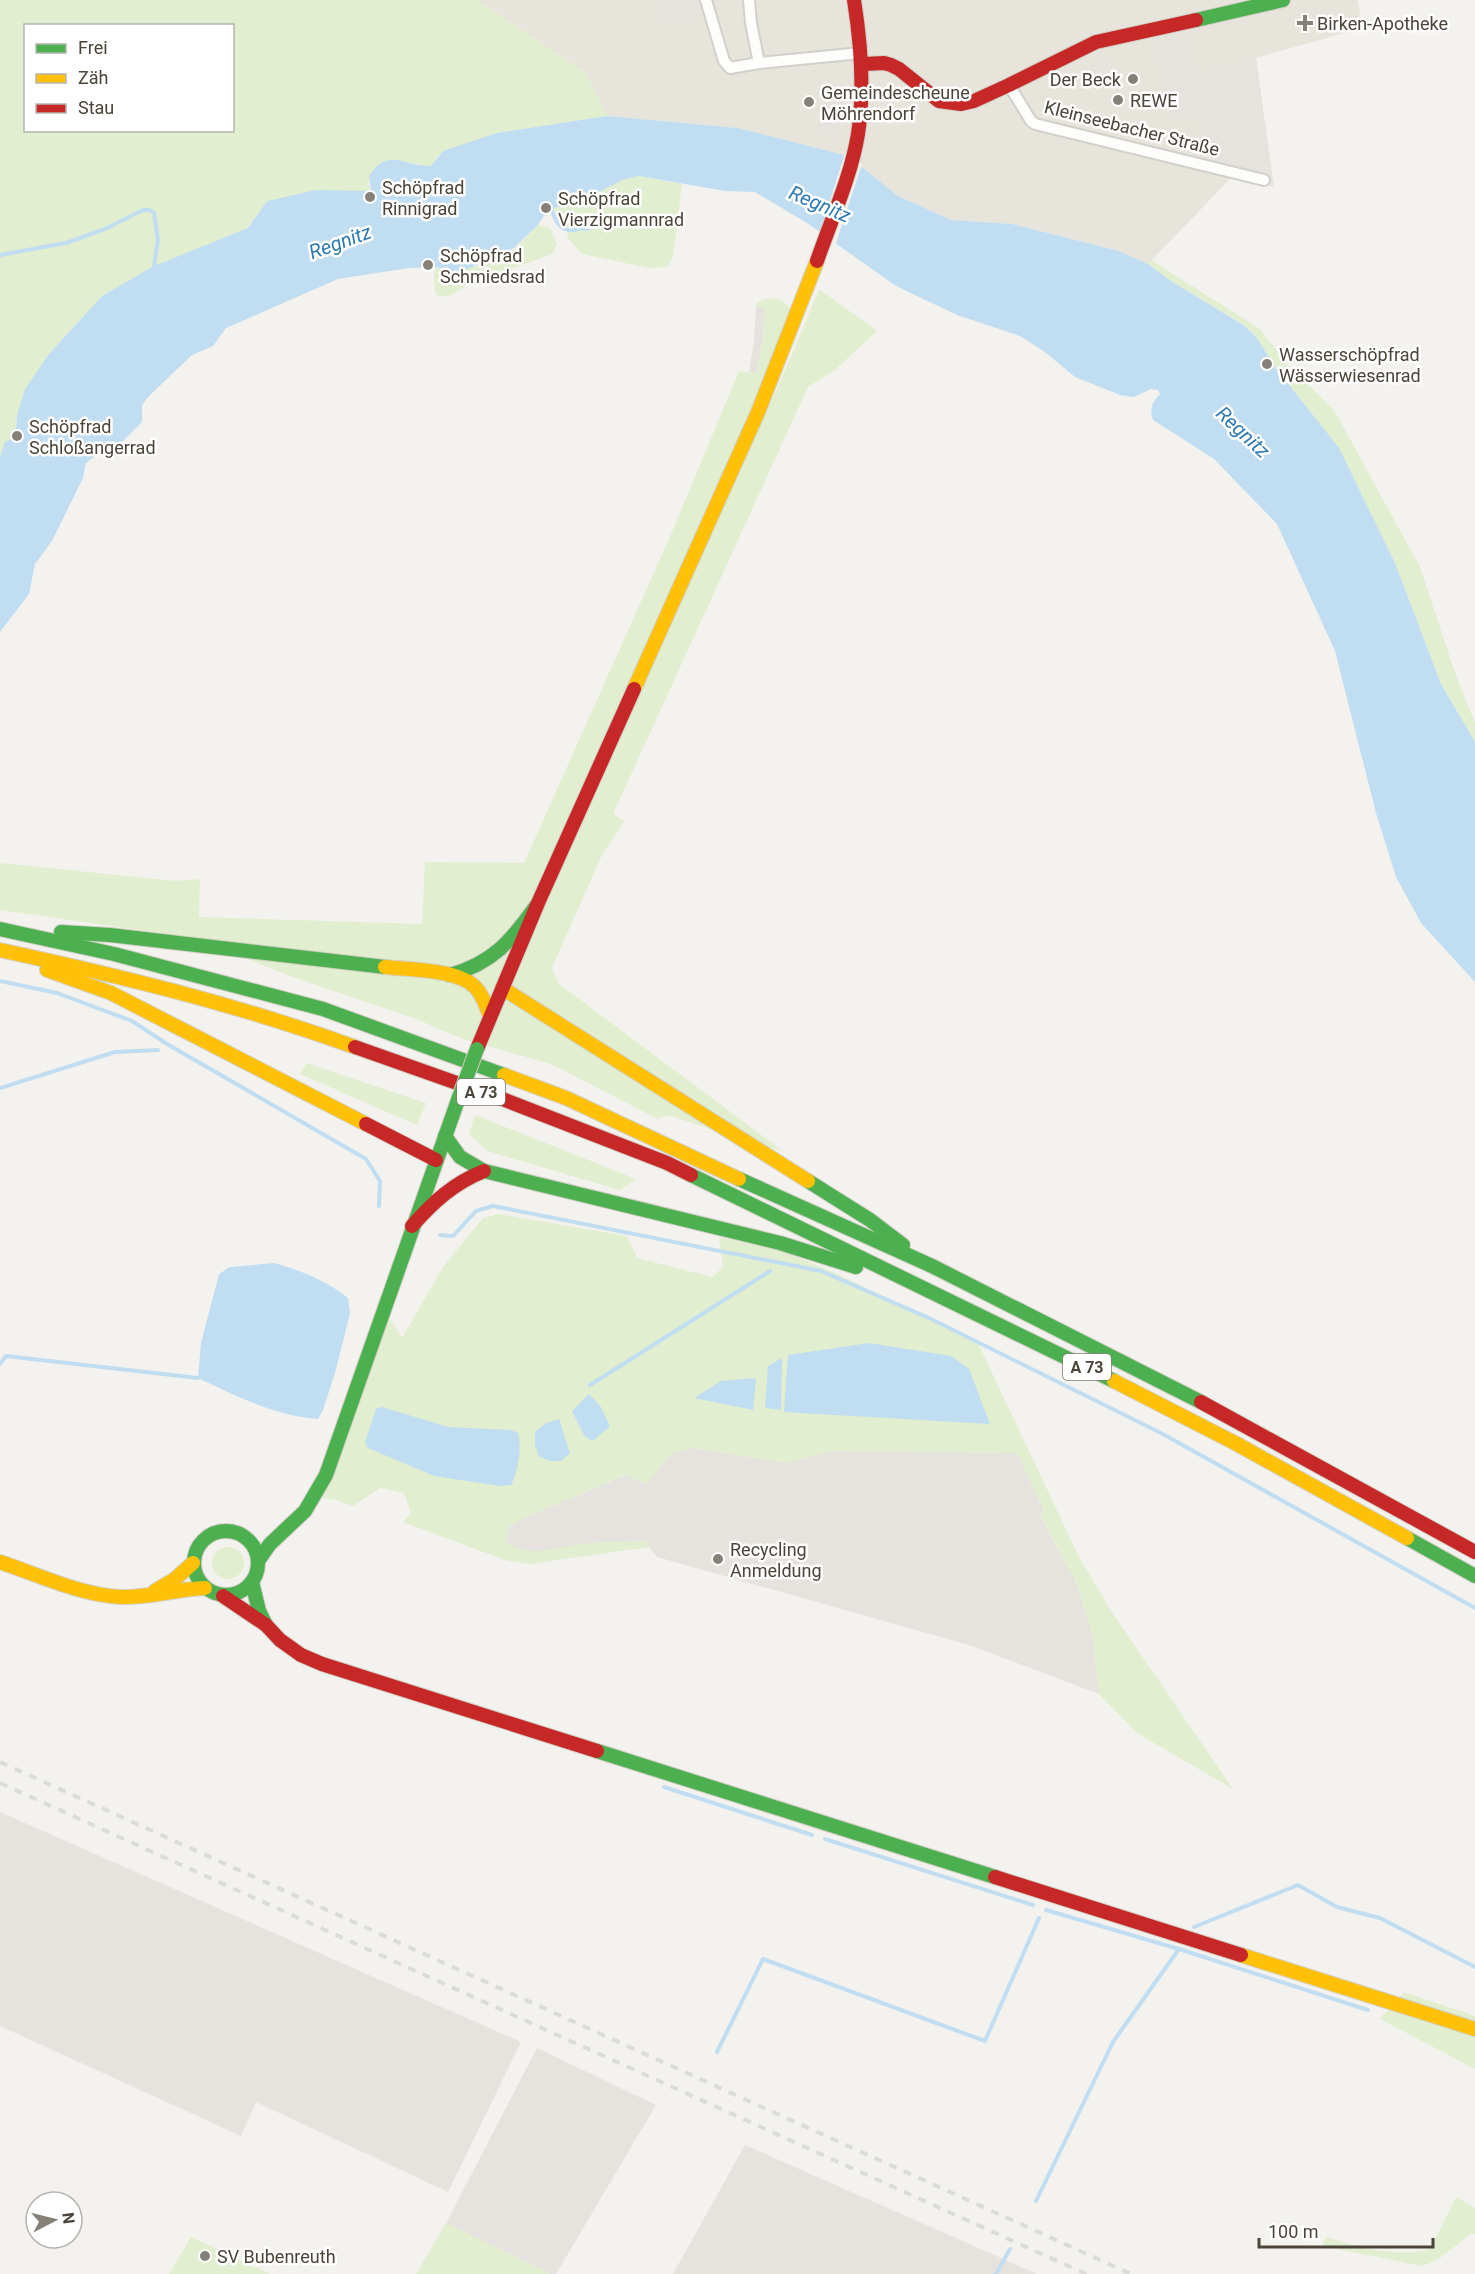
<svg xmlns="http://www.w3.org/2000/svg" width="1475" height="2274" viewBox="0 0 1475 2274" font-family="Roboto,sans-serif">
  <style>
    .residential { fill: #e7e4dc }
    .industrial { fill: #e6e2de }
    .green { fill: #e1eecf; fill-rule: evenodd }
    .parking { fill: #e6e3df }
    .water { fill: #c0ddf1 }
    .pier { fill: #f4f2ee }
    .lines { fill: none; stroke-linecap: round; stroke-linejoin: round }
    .stream { stroke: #c0ddf1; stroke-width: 4 }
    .street-casing { stroke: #d2d0cb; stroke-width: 14 }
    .fast-casing { stroke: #d3cfc5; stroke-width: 16 }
    .slow-casing { stroke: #d3cfc5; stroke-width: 16 }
    .jam-casing { stroke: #d3cfc5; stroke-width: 16 }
    .street { stroke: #fdfdfc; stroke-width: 10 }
    .fast { stroke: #4caf50; stroke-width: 14 }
    .slow { stroke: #ffc107; stroke-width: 14 }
    .jam { stroke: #c62828; stroke-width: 14 }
    .rail { stroke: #dbdbda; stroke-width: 4; stroke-dasharray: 8 8; stroke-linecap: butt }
    .fast-bridge-casing { stroke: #d3cfc5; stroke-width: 16; stroke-linecap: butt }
    .fast-bridge { stroke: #4caf50; stroke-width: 14 }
    .poi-dot { fill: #868178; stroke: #fff; stroke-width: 2 }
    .labels { text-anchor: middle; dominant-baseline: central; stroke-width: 5; stroke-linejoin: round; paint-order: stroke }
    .shield { fill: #fff; stroke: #817c74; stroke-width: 1.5 }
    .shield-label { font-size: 16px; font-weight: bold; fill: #4b4439 }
    .poi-label { font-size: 18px; fill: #4b4439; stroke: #fff; text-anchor: start }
    .street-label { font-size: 18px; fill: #4b4439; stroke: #fff }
    .water-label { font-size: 20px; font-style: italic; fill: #2e7ab2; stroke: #fff }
  </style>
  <rect width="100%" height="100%" fill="#f4f2ee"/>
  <polygon class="residential" points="477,0 1358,0 1362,28 1256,58 1274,187 1231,178 1148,264 1119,251 1012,224 951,220 898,196 848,156 738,128 607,116 586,73"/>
  <g class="industrial">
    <polygon points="693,1448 787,1463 832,1451 1017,1453 1044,1511 1040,1515 1078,1587 1093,1638 1099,1694 969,1645 657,1557 649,1547 648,1541 583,1544 535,1553 520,1550 506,1543 509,1526 522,1519 626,1475 647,1484 671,1453"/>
    <polygon points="0,1812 521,2042 448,2192 256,2102 241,2136 0,2026"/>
    <polygon points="537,2048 656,2105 556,2274 550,2274 446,2223"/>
    <polygon points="745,2145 1037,2274 673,2274"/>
  </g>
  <g class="green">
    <path d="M0,0h477l109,73 21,43 -110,17 -59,23 -7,10h-8l-12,-4 -43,20 3,9 -104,10 -19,27 -94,38 -52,30 -53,58 -32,61 -1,15 -5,9 -6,3 -5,14zM26,26h206v104h-206z"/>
    <polygon points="639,176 682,184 673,257 667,267 649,268 582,254 568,238 566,226 557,221 554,208 585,199 622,180"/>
    <path d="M538,225l12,3 7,16 -5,10 -83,30 -18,11 -11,2 -5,-4 -1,-17 2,-9c21,10 59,-6 78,-18 8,-6 16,-16 24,-24z"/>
    <polygon points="1151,260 1260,329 1288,365 1334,410 1420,567 1455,673 1475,723 1475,742 1441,684 1395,563 1339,448 1275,367 1257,338 1246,326 1171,281 1148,264"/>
    <path d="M819,289l58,42 -42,39 -27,17 -195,427 11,7 -23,36 -49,111 6,15 226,169 -117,-37 -9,4 -107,-55 -88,-25 -47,-20 -126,-43 -94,-38 -196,-28v-47l176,18 24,-2 -1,38 223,7 3,-62 99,1 145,-324 70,-168 17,2 7,-33 2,-33h-9l1,-4c9,-8 28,-5 33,6l-16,49 -84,190 13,6 91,-204z"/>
    <polygon points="307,1063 426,1103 417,1125 300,1074"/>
    <polygon points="475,1115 636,1179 620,1190 487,1151 469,1134"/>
    <path d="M499,1214l128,22 10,22 75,19 11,-10 -4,-30 63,14 51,21 144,69 102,216 34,57 120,175 -96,-56 -38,-39 -6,-56 -15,-51 -38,-73 4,-3 -27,-58 -185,-2 -45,12 -94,-15 -22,6 -24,30 -22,-9 -103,44 -13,7 -3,17c31,16 45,4 77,1 22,-3 44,-2 66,-3v6l-120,17 -24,-4 -102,-38 8,-9 -7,-20 -24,-5 -27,18 -17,-6 -17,-3 19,-52 52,-126 12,19 41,-71 40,-49z"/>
    <circle cx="228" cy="1563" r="16"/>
    <polygon points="1404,1992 1475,2016 1475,2069 1380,2019"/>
    <path d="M1456,2197l19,11v26h-4l-35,27 -14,5 -100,-20 4,-9c32,10 71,21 104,12z"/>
    <polygon points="446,2223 550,2274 416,2274"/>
    <polygon points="191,2237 270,2274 169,2274"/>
  </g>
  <g class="parking">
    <polygon points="691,0 703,0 705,16 660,23 657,6"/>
    <polygon points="1188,36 1195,75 1256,58 1272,177 1209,160 1202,114 1170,119 1154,43"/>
    <polygon points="1106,59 1109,68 1086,76 1083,67"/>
    <polygon points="852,102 852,111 842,115 836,140 817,129 824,103"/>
    <polygon points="756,307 765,307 763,340 756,373 749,372 754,340"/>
  </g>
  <g class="water">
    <path d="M607,116l131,12 110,28 50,40 53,24 61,4 107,27 29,13 23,17 74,45 12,12 18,29 64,81 56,115 46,121 34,58v240l-54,-59 -25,-46 -20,-64 -41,-162 -58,-127 -63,-65 -61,-39c-4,-12 -1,-17 7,-26l-2,-4 -7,-1 -17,8 -14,-2 -45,-18 -30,-25 -25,-16 -63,-21 -61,-29 -89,-63 -52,-31 -30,-1 -86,-15 -17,4 -37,19 -31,9 -11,9 -5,8 -24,23 -48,22 -10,2 -20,-5 -27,1 -71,11 -112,49 -13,18 -21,9 -43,41 -7,9v17l-30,30 -17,4 -9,7 -3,15 -31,63 -17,23 -6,30 -29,38v-176l5,-14 6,-3 5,-9 1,-15 8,-26 24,-35 53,-58 52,-30 94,-38 19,-27 49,-11 55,1 -2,-15c19,-30 37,-9 62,-10l12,-15 54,-18z"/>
    <path d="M274,1263c26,7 53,18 74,35l2,16 -15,59 -12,37 -5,9c-43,-3 -82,-23 -120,-41l3,-35 18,-69 11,-7z"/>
    <polygon points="869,1343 951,1356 969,1369 990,1424 784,1412 788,1355"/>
    <polygon points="782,1358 781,1410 765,1408 768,1366"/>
    <polygon points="756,1378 753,1410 694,1398 721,1381"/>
    <polygon points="589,1394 601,1407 610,1426 593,1441 585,1437 572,1411"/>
    <path d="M382,1407l66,20 63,3 7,3c4,14 0,39 -7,52l-11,1 -66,-10 -66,-28 -3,-6 11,-33z"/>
    <polygon points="559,1419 570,1453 561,1461 549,1461 539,1456 535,1445 535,1432 546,1423"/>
  </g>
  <polygon class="pier" points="845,153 862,164 835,246 819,235"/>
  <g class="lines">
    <g class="stream">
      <path d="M551,208c3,9 7,21 18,22 7,1 11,-3 19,-1"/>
      <polyline points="0,255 66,243 105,229 143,210 150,210 154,213 158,240 154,266"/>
      <polyline points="0,981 57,993 132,1021 167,1044 366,1159 380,1181 379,1206"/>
      <polyline points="0,1088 115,1052 158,1050"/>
      <polyline points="440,1235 453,1236 476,1211 493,1206 821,1271 929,1318 1161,1433 1475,1608"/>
      <polyline points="0,1364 6,1356 198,1378"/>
      <polyline points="590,1385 770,1271"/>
      <polyline points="664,1787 812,1835"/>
      <polyline points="825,1839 1033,1905"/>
      <polyline points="1046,1910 1179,1949 1368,2010"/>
      <polyline points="1194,1927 1298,1885 1337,1907 1380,1918 1475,1967"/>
      <polyline points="717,2052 763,1959 985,2041 1039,1918"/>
      <polyline points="1036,2201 1113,2042 1179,1949"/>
      <polyline points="996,2274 1010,2249"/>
    </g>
    <g class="street-casing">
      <g id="street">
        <polyline points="706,0 724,61 730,68 759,63 861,53"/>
        <polyline points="749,0 751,23 759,63"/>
        <polyline points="1009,85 1031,121 1035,124 1264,180"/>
      </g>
    </g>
    <g class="fast-casing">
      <g id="fast">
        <polyline points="1196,20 1283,0"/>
        <polyline points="0,929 114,954 323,1009 504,1075"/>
        <polyline points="61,932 110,935 385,967"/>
        <path d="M450,975c43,-12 61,-34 86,-69"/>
        <polyline points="445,1136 460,1157 484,1171 780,1243 856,1267"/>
        <polyline points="691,1175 1114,1381"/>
        <polyline points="739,1179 932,1266 1201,1402"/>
        <polyline points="808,1181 870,1220 903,1245"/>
        <circle cx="226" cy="1563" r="32"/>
        <polyline points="1407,1538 1475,1576"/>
        <polyline points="258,1561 270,1544 305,1511 326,1475 458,1100"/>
        <polyline points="252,1582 259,1611 266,1625"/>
        <polyline points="597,1751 995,1877"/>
      </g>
    </g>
    <g class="slow-casing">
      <g id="slow">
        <polyline points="634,689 758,412 817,261"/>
        <path d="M0,950c121,26 239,55 355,97"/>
        <path d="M385,967c24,3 72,2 90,20 8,8 11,19 15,29"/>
        <polyline points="47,970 111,993 366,1124"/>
        <polyline points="502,988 808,1181"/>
        <polyline points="504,1075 566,1098 739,1179"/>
        <polyline points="1114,1381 1235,1443 1407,1538"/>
        <path d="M0,1562c39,13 80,33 121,35 28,1 56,-8 84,-9"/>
        <polyline points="155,1591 175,1579 193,1563"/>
        <polyline points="1241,1955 1475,2029"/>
      </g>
    </g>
    <g class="jam-casing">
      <g id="jam">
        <polyline points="863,64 884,63 891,65 899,69 939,101 961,104 974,101 1009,85 1096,42 1196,20"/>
        <path d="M817,261c14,-41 34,-84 41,-127 7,-45 3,-90 -4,-134"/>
        <polyline points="355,1047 505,1100 667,1163 691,1175"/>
        <polyline points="477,1049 538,903 634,689"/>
        <polyline points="366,1124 436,1160"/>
        <path d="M412,1226c21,-24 42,-43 72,-55"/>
        <polyline points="1201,1402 1475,1552"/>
        <polyline points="223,1596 266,1625 280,1640 301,1655 322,1664 597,1751"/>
        <polyline points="995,1877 1241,1955"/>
      </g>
    </g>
    <use href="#street" class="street"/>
    <use href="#fast" class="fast"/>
    <use href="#slow" class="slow"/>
    <use href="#jam" class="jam"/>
    <g class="rail">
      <polyline points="0,1762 1131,2274"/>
      <polyline points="0,1783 1086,2274"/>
    </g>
    <g class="fast-bridge-casing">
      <polyline id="fast-bridge" points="458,1100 477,1049"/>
    </g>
    <use href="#fast-bridge" class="fast-bridge"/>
  </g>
  <g class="poi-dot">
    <path d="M1302 14h6v6h6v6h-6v6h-6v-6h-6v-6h6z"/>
    <circle cx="1133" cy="79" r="6"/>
    <circle cx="1118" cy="100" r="6"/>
    <circle cx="809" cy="102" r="6"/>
    <circle cx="370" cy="197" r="6"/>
    <circle cx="546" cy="208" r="6"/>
    <circle cx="428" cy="265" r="6"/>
    <circle cx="1267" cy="364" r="6"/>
    <circle cx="17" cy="436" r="6"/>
    <circle cx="718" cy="1559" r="6"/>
    <circle cx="205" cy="2256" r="6"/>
  </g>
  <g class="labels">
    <g class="shield">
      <rect x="457" y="1079" width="48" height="26" rx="4.5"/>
      <rect x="1063" y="1354" width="48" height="26" rx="4.5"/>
    </g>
    <g class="shield-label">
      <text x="481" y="1092">A 73</text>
      <text x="1087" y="1367">A 73</text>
    </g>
    <g class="poi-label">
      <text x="1317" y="23">Birken-Apotheke</text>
      <text x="1121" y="79" text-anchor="end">Der Beck</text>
      <text x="821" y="92">Gemeindescheune<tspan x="821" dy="21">Möhrendorf</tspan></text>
      <text x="1130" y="100">REWE</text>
      <text x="382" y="187">Schöpfrad<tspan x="382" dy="21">Rinnigrad</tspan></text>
      <text x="558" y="198">Schöpfrad<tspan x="558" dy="21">Vierzigmannrad</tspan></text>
      <text x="440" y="255">Schöpfrad<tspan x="440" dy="21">Schmiedsrad</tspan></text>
      <text x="1279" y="354">Wasserschöpfrad<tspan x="1279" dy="21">Wässerwiesenrad</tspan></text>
      <text x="29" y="426">Schöpfrad<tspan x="29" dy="21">Schloßangerrad</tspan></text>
      <text x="730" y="1549">Recycling<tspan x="730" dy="21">Anmeldung</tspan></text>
      <text x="217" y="2256">SV Bubenreuth</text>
    </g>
    <g class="street-label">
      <text transform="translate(1132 128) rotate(14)">Kleinseebacher Straße</text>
    </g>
    <g class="water-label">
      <text transform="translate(820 204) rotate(23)">Regnitz</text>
      <text transform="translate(340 242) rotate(-20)">Regnitz</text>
      <text transform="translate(1243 432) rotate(43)">Regnitz</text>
    </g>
  </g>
  <rect x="24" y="24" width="210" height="108" fill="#ffffff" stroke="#b7b4b0" stroke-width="1.5"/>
  <rect x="36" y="44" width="30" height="9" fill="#4caf50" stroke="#b7b4b0" stroke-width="1.5"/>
  <text x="78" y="54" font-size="18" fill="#4b4439">Frei</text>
  <rect x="36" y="74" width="30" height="9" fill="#ffc107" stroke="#b7b4b0" stroke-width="1.5"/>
  <text x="78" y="84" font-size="18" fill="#4b4439">Zäh</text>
  <rect x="36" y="104" width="30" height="9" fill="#c62828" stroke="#b7b4b0" stroke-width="1.5"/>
  <text x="78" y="114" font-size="18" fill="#4b4439">Stau</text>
  <g transform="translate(54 2220) rotate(83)"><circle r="28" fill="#ffffff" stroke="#b7b4b0" stroke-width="1.5"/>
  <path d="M0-4.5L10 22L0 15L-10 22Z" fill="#868178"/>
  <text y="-9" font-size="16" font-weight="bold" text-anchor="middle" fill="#4b4439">N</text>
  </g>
  <path d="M1259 2238v9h174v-9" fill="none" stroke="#4b4439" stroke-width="3"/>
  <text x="1268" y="2238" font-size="18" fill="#4b4439" stroke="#ffffff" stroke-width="4.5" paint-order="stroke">100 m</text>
</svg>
